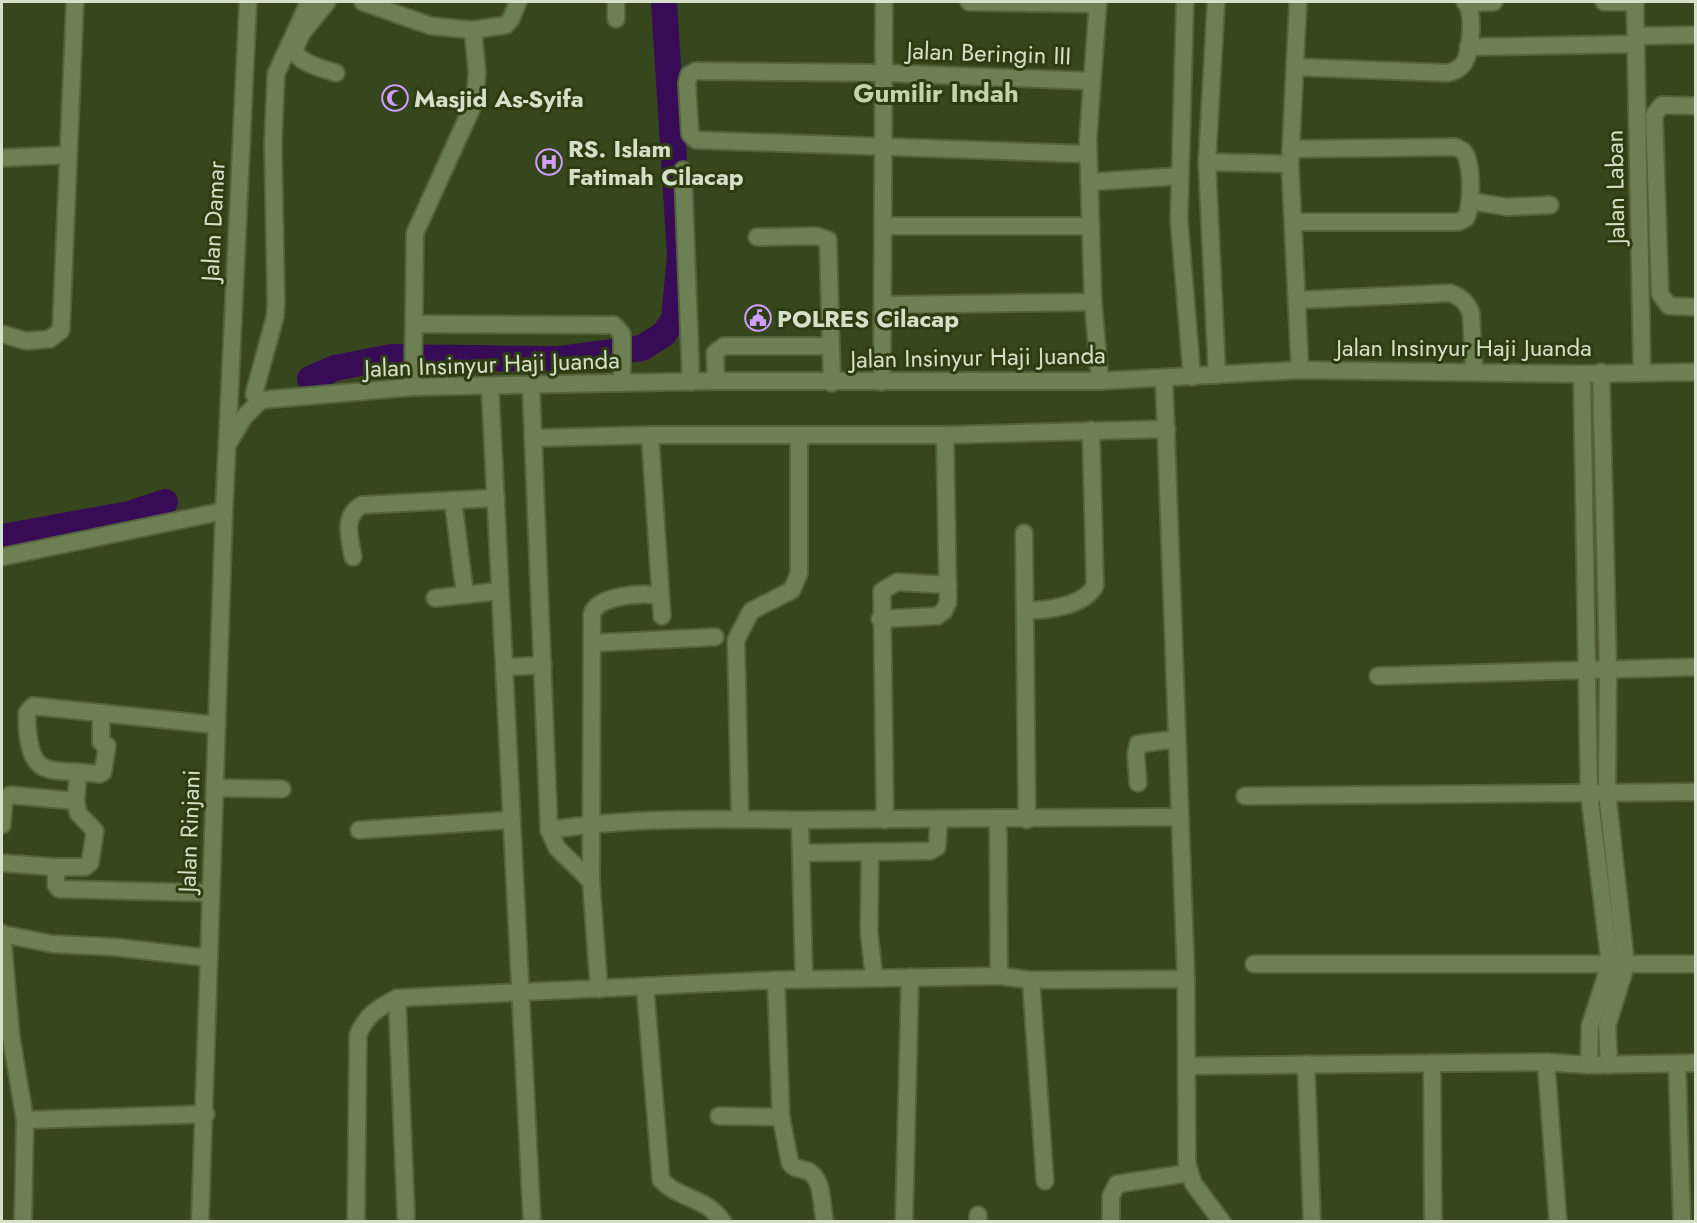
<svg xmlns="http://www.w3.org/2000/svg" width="1697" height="1223" viewBox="0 0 1697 1223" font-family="Jost,sans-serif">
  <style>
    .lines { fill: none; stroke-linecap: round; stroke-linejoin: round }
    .river { stroke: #380b57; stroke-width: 26 }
    .minor-casing { stroke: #55633d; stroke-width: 20 }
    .minor { stroke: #6d8054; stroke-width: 16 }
    .labels { text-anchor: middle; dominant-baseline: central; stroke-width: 6; stroke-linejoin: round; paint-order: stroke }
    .street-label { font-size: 24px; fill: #d5e0c8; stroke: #2d3d12 }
    .poi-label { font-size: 24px; font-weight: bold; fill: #d5e0c8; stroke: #2d3d12; text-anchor: start }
    .neighbourhood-label { font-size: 26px; font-weight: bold; fill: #c1d6a6; stroke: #2d3d12 }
  </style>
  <rect width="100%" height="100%" fill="#37471d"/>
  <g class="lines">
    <g class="river">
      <polyline points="310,379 335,368 391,357 560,359 642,348 664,334 674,319 680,255 664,2"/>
      <polyline points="2,537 129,514 165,502"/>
    </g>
    <g class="minor-casing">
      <g id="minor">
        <path d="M327,2l-25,31 -8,17c6,14 28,18 42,23"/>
        <polyline points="363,2 431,26 473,30 506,25 511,19 518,2"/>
        <polyline points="969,2 1098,4"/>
        <polyline points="1098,2 1088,139 1093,302 1100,381"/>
        <polyline points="1185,2 1179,219 1192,377"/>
        <polyline points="1216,2 1207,162 1217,375"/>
        <polyline points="1298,2 1290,164 1300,370"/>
        <polyline points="1604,2 1635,2"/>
        <polyline points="1635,2 1642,371"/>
        <polyline points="1468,3 1494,2"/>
        <polyline points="616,19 616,2"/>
        <polyline points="1636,36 1696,35"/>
        <polyline points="1468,47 1636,44"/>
        <path d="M1295,67l153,6c7,-2 12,-4 16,-10 7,-11 11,-53 1,-61"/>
        <polyline points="1696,106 1662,105 1654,115 1660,294 1669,306 1696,307"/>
        <path d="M1292,149l163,-2c2,1 7,3 8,4 10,10 9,56 3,67l-8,4h-164"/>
        <polyline points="1088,154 696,140 690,134 687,83 689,75 696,71 884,73 1092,81"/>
        <polyline points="2,158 68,155"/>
        <polyline points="1207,162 1290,164"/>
        <polyline points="683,170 691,382"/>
        <polyline points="1089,182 1180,176"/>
        <polyline points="1470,201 1507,207 1550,205"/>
        <polyline points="883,226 1091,226"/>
        <polyline points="757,237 817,236 828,240 832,383"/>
        <path d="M1298,300l152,-7c11,4 17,9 21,20l3,57"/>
        <polyline points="883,305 1093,302"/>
        <polyline points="415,324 614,325 622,334 622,383"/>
        <polyline points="2,334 26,341 50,339 61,330 75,2"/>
        <polyline points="1601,372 1608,671 1607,793 1626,965 1607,1026 1609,1065"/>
        <polyline points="1582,374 1589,792 1610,964 1590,1026 1589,1065"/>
        <polyline points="1164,379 1186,979"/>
        <polyline points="716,381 715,353 724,346 830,346"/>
        <polyline points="882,382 884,2"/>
        <polyline points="413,387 415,233 475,101 477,72 473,30"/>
        <polyline points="490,387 532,1222"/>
        <polyline points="531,387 549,830 557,848 591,881"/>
        <polyline points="254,394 275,317 276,301 273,143 276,74 309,2"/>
        <polyline points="261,400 413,387 716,381 1100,381 1300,370 1582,374 1696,372"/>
        <polyline points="650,435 662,616"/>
        <polyline points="535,438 650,435 945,435 1167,429"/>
        <polyline points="229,442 244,417 261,400"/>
        <polyline points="453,500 465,595"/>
        <polyline points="1024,533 1027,820"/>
        <polyline points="2,557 224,511"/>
        <path d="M353,557c-3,-19 -11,-41 9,-52l134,-7"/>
        <polyline points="435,598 500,591"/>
        <path d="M1025,611c21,-1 60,-4 70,-26l-4,-155"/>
        <polyline points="880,619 937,616 944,611 948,602 945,435"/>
        <polyline points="593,643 715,637"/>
        <polyline points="506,667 543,665"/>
        <polyline points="1378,676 1696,667"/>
        <polyline points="78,772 100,774 103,772 107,746 101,742 101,713"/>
        <polyline points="1138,783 1136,755 1138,744 1177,739"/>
        <polyline points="215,788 282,789"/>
        <polyline points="1245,796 1696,792"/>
        <polyline points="998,818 1178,817"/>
        <polyline points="740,819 736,640 751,611 792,590 799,573 799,436"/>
        <polyline points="800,820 998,818 999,976"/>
        <polyline points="885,820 882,591 897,582 948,585"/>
        <path d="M2,825l2,-25 6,-5 66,6 2,-29c-10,-1 -21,0 -30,-3 -21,-5 -21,-40 -21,-56l6,-7 184,19"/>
        <polyline points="359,830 511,820"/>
        <path d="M549,830c83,-13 167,-11 251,-10l4,159"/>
        <polyline points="802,853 930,851 937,847 939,819"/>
        <polyline points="870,853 869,932 874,977"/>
        <polyline points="2,863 56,867 56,885 59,889 211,893"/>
        <polyline points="56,867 85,867 90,863 95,831 78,813 76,801"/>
        <polyline points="2,933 11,1037 25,1120"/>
        <polyline points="2,934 53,944 114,947 209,958"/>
        <polyline points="1254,964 1696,964"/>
        <polyline points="1031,980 1045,1181"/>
        <path d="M645,986l16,194c19,20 44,16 62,42"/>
        <path d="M599,989l-8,-108 1,-267c6,-19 51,-22 68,-18"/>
        <polyline points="397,998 406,1216"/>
        <polyline points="1546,1062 1558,1222"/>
        <polyline points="1432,1063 1433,1222"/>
        <polyline points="1306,1064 1312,1222"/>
        <polyline points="1677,1064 1682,1222"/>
        <polyline points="1187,1066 1546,1062 1589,1065 1696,1063"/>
        <polyline points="719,1116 781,1117 776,980"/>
        <path d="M781,1117l9,46c5,7 10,5 18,8 16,8 13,36 17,51"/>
        <polyline points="978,1215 978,1222"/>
        <polyline points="23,1222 25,1120 206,1114"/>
        <polyline points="200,1222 224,511 248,2"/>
        <path d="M356,1222l2,-187c8,-20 20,-27 39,-37l379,-18 223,-4 32,4 155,-1 1,184 6,20 29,39"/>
        <polyline points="904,1222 910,977"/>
        <polyline points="1111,1222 1111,1196 1117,1184 1189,1173"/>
      </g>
    </g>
    <use href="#minor" class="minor"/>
  </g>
  <defs>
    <g id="mosque-ring" transform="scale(1.35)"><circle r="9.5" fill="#2d3d12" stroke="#cf9eff" stroke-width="1.5"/><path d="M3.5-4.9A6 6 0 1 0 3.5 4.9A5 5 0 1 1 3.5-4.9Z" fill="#cf9eff"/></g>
    <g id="hospital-ring" transform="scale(1.35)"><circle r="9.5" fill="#2d3d12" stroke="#cf9eff" stroke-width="1.5"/><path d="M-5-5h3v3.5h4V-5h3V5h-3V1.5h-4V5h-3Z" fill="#cf9eff"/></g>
    <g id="civic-ring" transform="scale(1.35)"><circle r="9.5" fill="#2d3d12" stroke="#cf9eff" stroke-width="1.5"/><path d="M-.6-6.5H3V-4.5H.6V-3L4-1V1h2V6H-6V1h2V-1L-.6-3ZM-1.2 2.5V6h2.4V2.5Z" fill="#cf9eff"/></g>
  </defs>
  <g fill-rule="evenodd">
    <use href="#mosque-ring" x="395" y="98"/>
    <use href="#hospital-ring" x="549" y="162"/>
    <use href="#civic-ring" x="758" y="318"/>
  </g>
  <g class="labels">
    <g class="street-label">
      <text transform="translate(989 53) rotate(2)">Jalan Beringin III</text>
      <text transform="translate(1615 187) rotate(-91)">Jalan Laban</text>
      <text transform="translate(213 221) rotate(-87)">Jalan Damar</text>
      <text x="1464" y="347">Jalan Insinyur Haji Juanda</text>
      <text transform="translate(978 357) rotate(-1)">Jalan Insinyur Haji Juanda</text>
      <text transform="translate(492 364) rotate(-2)">Jalan Insinyur Haji Juanda</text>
      <text transform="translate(189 831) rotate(-88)">Jalan Rinjani</text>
    </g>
    <g class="poi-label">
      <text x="414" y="98">Masjid As-Syifa</text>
      <text x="568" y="148">RS. Islam<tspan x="568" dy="28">Fatimah Cilacap</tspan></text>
      <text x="777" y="318">POLRES Cilacap</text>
    </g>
    <g class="neighbourhood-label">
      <text x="936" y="93">Gumilir Indah</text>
    </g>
  </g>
  <rect width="1697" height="1223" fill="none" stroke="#d5e0c8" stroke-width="6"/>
</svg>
